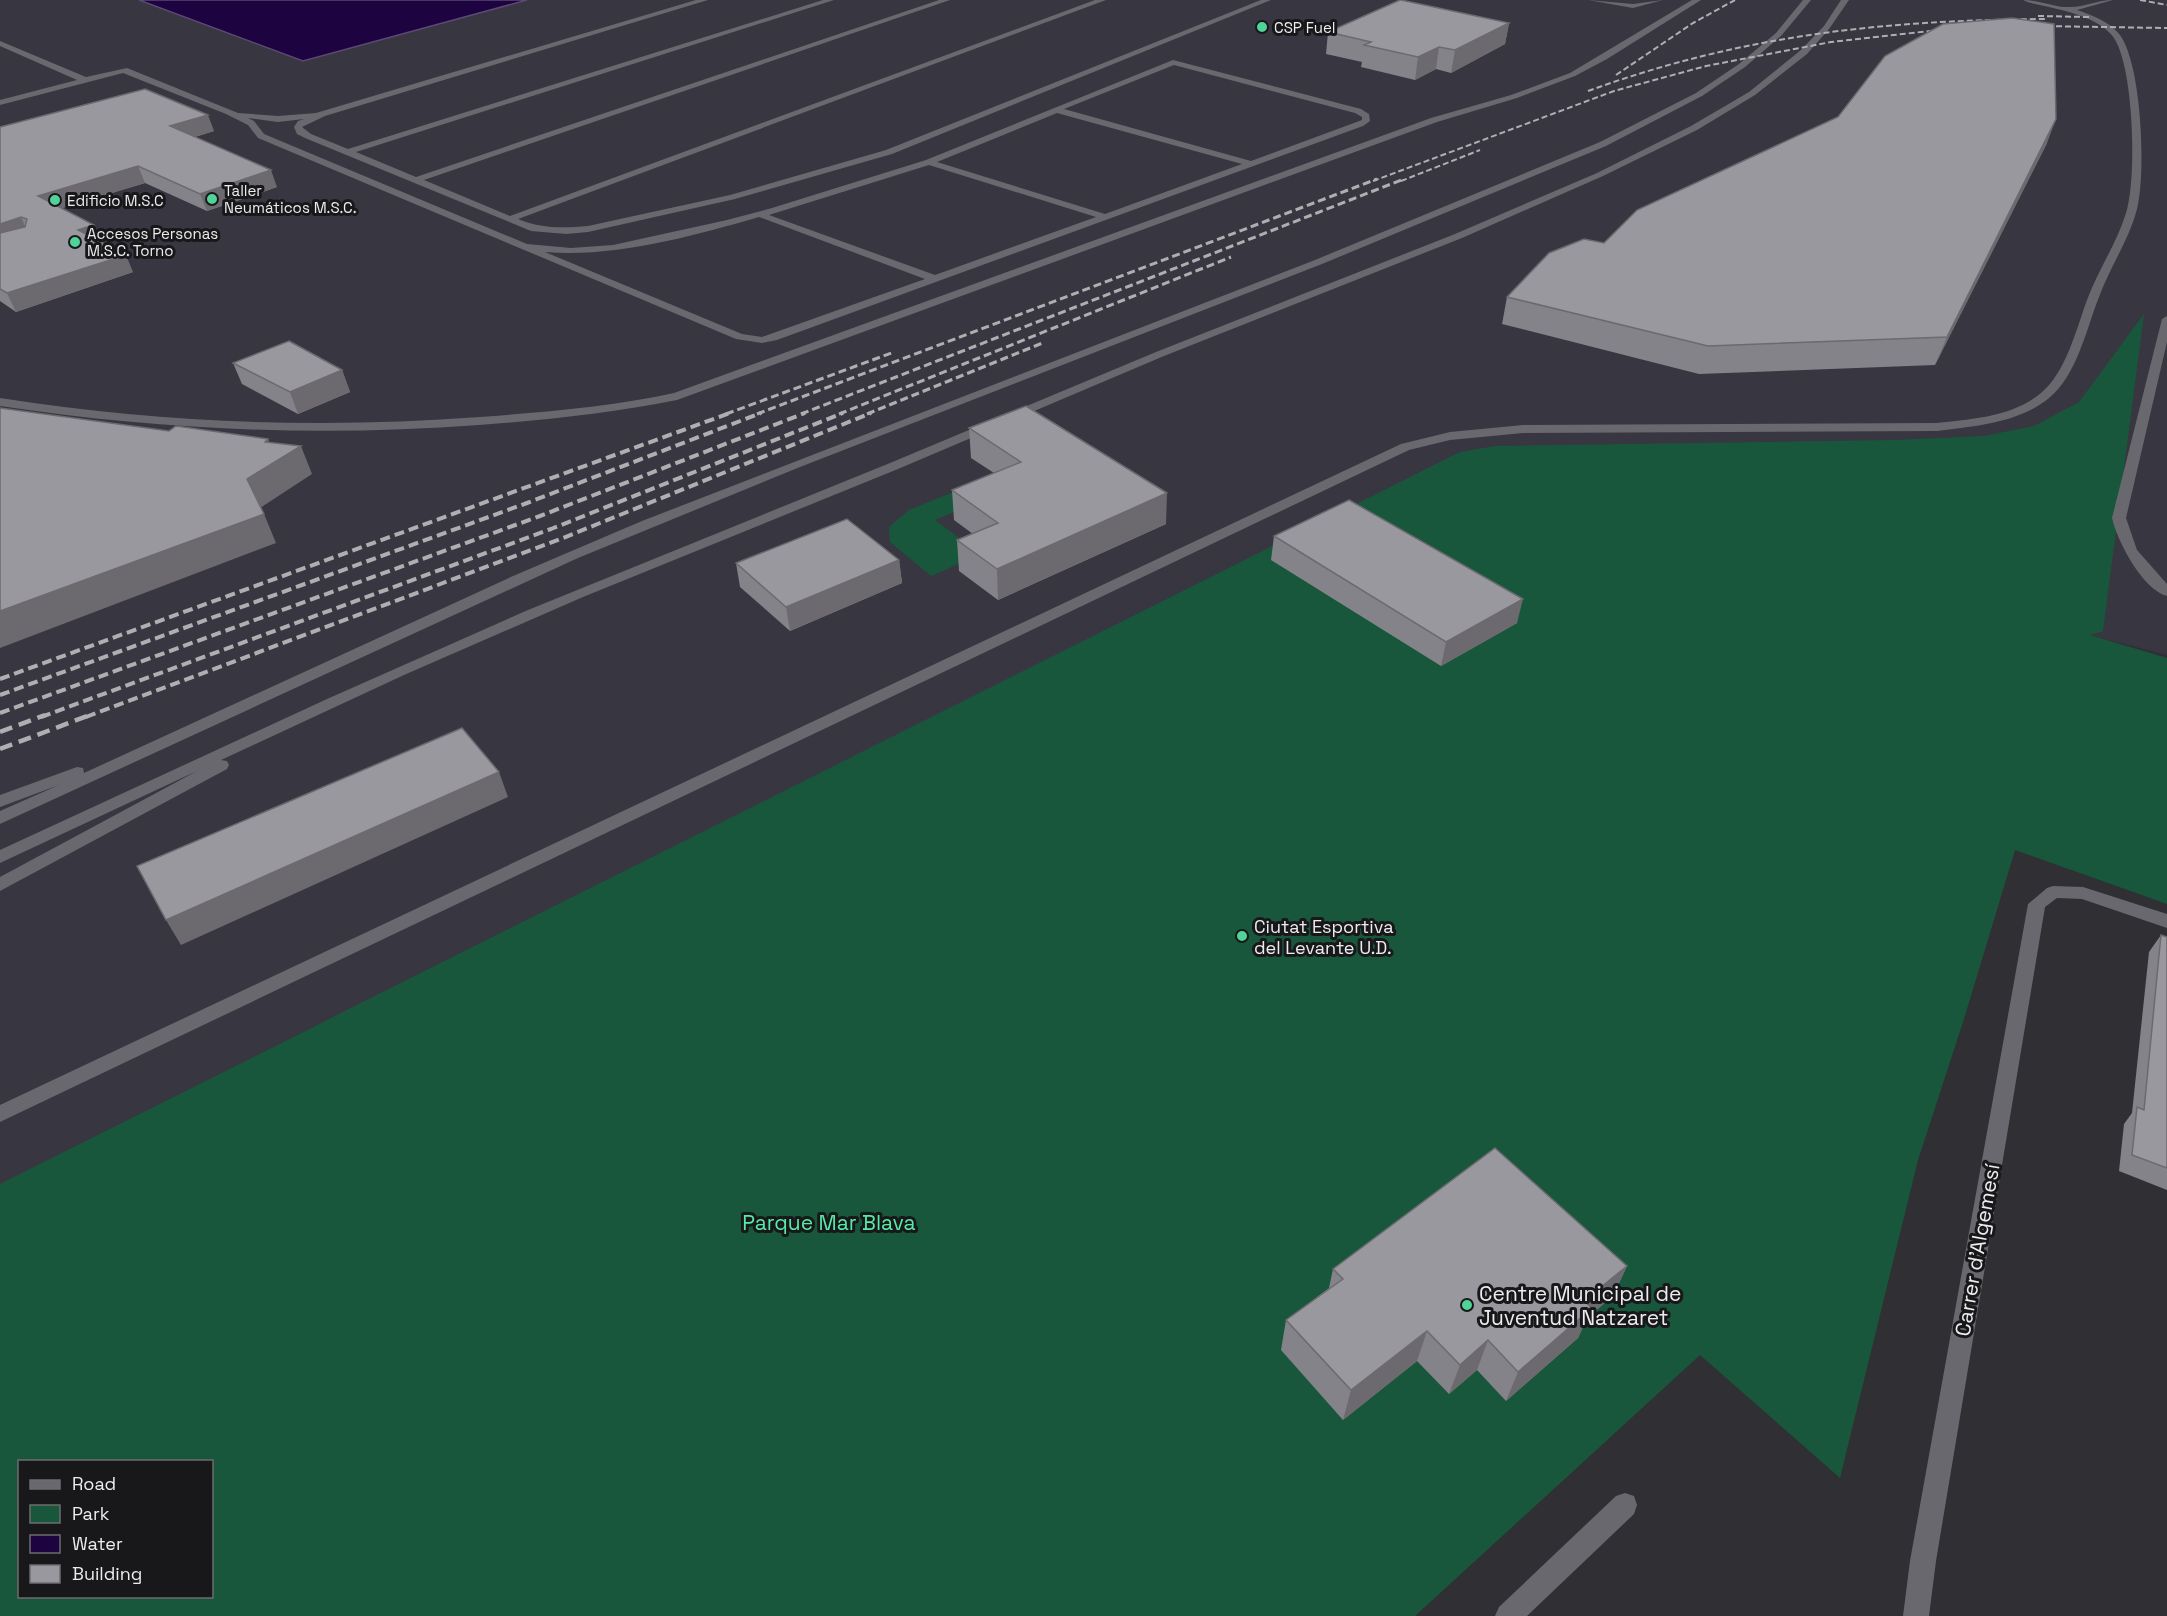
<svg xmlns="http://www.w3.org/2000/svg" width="2167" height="1616" viewBox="0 0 2167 1616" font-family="'Space Grotesk',sans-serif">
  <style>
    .built { fill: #383641 }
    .green { fill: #18573b; fill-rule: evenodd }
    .water { fill: #1d033f; stroke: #5b4974; stroke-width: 1.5 }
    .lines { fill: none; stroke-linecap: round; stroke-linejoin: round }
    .service { fill: #69686e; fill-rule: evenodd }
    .minor { fill: #69686e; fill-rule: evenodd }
    .rail-far3 { stroke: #afafb2; stroke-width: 2; stroke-dasharray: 6 3; stroke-linecap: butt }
    .rail-far2 { stroke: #afafb2; stroke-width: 3; stroke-dasharray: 8 4; stroke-linecap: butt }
    .rail-far1 { stroke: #afafb2; stroke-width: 4; stroke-dasharray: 10 5; stroke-linecap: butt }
    .rail { stroke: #afafb2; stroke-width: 4.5; stroke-dasharray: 13 7; stroke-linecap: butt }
    .wall { fill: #848389 }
    .shaded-wall { fill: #6c6a6f }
    .building { fill: #9a989f; stroke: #6c6a6f; stroke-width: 1.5 }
    .poi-dot { fill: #50d398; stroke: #18171a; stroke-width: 2 }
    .labels { text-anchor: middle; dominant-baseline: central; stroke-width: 6; stroke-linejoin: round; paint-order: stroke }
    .far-poi-label { font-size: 15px; fill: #ececef; stroke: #18171a; text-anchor: start }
    .poi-label { font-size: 18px; fill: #ececef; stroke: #18171a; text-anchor: start }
    .near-park-label { font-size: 21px; fill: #55eba8; stroke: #18171a }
    .near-street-label { font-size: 21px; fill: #ececef; stroke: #18171a }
    .near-poi-label { font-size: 21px; fill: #ececef; stroke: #18171a; text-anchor: start }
  </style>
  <rect width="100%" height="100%" fill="#302f34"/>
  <polygon class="built" points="0,0 139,0 303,61 527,0 2167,0 2167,655 2089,635 2015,850 1963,1022 0,1194"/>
  <g class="green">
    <path d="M2144,314l-41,317 -13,4 77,23v246l-152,-54 -52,172 -45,138 -78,318 -140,-123 -285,261h-1415v-432l1460,-732 35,-6 399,-6 90,-4 50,-10 45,-24zM20,1462h192v134h-192z"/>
    <polygon points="988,478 1006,490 935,520 981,554 931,576 890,542 889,527 909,510"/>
  </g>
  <polygon class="water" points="139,0 527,0 303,61"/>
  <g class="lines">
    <g class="service">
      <path d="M696,0h12l-383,116 -23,11 9,7 37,15 475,-149h11l-478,152 60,25 523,-177h11l-526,180 86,36 585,-216h11l-588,219c24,10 45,9 70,7l142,-31 156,-45 375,-150h10l-379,154 -157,45 -147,33 -22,2 -35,-3 -226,-93 -8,-4 -3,-7 4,-6 6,-2 -26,3 -30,-4 6,3 10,13 263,110 44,4 42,-3 114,-25 45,-12 154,-48 247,-100 188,49 8,5 1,7 -7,5 -586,214 -15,3 -26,-4 -478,-201 -10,-13 -22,-11 -103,-41 -123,32v-5l77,-20 -77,-34v-5l86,36 41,-9 111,45 40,3 38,-3zM1174,65l181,48 7,4v3l-111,41 -187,-52zM1057,113l185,51 -137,50 -168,-52zM929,165l167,52 -161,58 -166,-60zM759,217l166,62 -163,58 -20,-3 -197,-82c69,6 148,-16 214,-35z"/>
      <polygon points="1588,0 1633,4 1663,0 1633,8"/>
    </g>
    <g class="minor">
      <path d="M1692,0h9l-94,59 -32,17 -58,22 -80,24 -760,278c-65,13 -131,20 -198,25 -161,12 -320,5 -479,-19v-8c160,25 319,31 480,19 65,-5 130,-10 194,-24l757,-275 80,-23 59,-22z"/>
      <polygon points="1803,0 1811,0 1781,36 1745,67 1702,96 1606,146 1322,264 800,467 578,558 0,824 0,811 59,785 0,807 0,795 77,767 83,768 84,773 513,576 642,521 1315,260 1600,142 1696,93 1739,64 1776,33"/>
      <polygon points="1841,0 1849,0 1829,29 1807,54 1755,95 1697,130 1603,176 1462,238 1164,356 898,469 583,597 404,675 221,760 227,761 229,765 227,769 0,891 0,877 197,771 0,863 0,850 327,699 528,610 890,463 1156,352 1455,234 1597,173 1691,126 1749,92 1801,50 1824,26"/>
      <path d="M2023,0c16,0 33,8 47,7 15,0 28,-7 43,-7l-36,10c15,5 33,12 43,25 22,31 26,137 17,174 -8,31 -27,58 -38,88 -13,33 -22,78 -50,101 -30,25 -75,28 -112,33l-414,2 -73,7 -41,10 -1409,672v-17l1401,-661 49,-12 73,-7 414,-2c35,-4 75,-6 104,-30 25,-21 35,-63 46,-93 11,-30 30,-57 39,-87 11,-35 8,-144 -12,-175 -13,-19 -44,-26 -65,-31 -8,-2 -18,-3 -26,-7z"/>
      <path d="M2167,316v26l-41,176 11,32 30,34v12c-24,-6 -50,-55 -55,-78l50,-199z"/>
      <polygon points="2053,886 2083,887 2167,914 2167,928 2082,899 2057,898 2045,907 1936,1561 1929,1616 1903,1616 1910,1561 2028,904 2047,888"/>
      <polygon points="1625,1493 1634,1496 1637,1505 1634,1514 1527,1616 1495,1616 1499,1607 1616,1496"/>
    </g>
    <g class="rail-far3">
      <polyline points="2140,0 2167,5"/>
      <polyline points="2038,16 2089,17"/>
      <polyline points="2038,26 2167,28"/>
      <polyline points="1616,75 1693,23 1735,0"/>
      <path d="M1588,91c154,-56 296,-71 459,-72"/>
      <polyline points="1373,181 1614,91 1706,66 1831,42 1948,29"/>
      <polyline points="1401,181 1480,150"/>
    </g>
    <g class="rail-far2">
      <polyline points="726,414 894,352"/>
      <polyline points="757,414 1377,179"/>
      <polyline points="801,414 1404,179"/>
      <polyline points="839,414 1231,257"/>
      <polyline points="867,414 1045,342"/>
    </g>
    <g class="rail-far1">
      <polyline points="0,679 730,413"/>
      <polyline points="0,695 527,503 761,413"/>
      <polyline points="0,713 540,516 805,413"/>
      <polyline points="41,717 551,529 843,413"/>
      <polyline points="86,717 563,538 871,413"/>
    </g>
    <g class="rail">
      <polyline points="0,732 45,715"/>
      <polyline points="0,749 90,715"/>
    </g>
  </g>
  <g class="wall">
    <polygon points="1509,23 1505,44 1451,73 1436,69 1415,80 1361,67 1362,62 1326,54 1328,32"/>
    <polygon points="0,127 214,131 195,137 277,187 207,211 145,183 62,208 94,225 102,242 133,272 16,312 0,301"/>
    <polygon points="2047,143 1935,365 1699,374 1502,324 1507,297 1604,243"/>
    <polygon points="233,363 342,370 350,392 298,414 242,384"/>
    <polygon points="969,428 1166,524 998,600 959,571 957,540 973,534 954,520 952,490 994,473 971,458"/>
    <polygon points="1274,536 1517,623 1441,666 1271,560"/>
    <polygon points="899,560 902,583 790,631 740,587 736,563"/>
    <polygon points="2161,935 2167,937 2167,1190 2119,1171 2124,1124 2132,1113 2149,952"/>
    <polygon points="1627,1266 1613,1296 1587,1318 1578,1338 1506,1401 1477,1370 1449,1394 1417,1361 1343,1420 1281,1350 1286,1320 1329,1288 1333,1269"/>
  </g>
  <g class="shaded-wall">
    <polygon points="1509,23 1505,44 1451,73 1455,50"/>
    <polygon points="1439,47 1436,69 1415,80 1418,57"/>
    <polygon points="208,115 214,131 177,142 170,126"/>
    <polygon points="2056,119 2047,143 1935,365 1947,337"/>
    <polygon points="138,166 145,183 46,213 38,196"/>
    <polygon points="271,170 277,187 207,211 200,194"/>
    <polygon points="21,217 29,235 0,244 0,224"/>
    <polygon points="94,225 102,242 78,230"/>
    <polygon points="126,255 133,272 16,312 7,293"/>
    <polygon points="342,370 350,392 298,414 290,392"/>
    <polygon points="268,439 277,461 301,446 312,474 260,508 247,479 265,442"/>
    <polygon points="1167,493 1166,524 998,600 997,569"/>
    <polygon points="264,514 276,543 0,648 0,611"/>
    <polygon points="899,560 902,583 790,631 786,607"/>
    <polygon points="1523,599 1517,623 1441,666 1446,642"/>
    <polygon points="499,772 508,797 181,945 166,920"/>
    <polygon points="1627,1266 1613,1296 1587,1318 1578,1338 1506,1401 1518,1372 1584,1301"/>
    <polygon points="1427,1331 1417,1361 1343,1420 1351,1390"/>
    <polygon points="1488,1340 1477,1370 1449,1394 1460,1365"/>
  </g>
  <g class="building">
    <polygon points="1400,0 1401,0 1509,23 1455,50 1439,47 1418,57 1364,45 1371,42 1328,32"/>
    <polygon points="2012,18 2054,24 2056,119 1947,337 1708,346 1507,297 1549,253 1584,239 1604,243 1637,210 1838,117 1885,56 1943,24"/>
    <polygon points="145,89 208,115 170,126 271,170 200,194 138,166 38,196 94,225 78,230 126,255 7,293 0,289 0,233 25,227 27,219 21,217 0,224 0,127"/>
    <polygon points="289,341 342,370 290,392 233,363"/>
    <polygon points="1026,406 1167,493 997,569 957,540 998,523 952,490 1021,462 969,428"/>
    <polygon points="0,408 169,431 176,426 268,439 265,442 301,446 247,479 264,514 0,611"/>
    <polygon points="1349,500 1523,599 1446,642 1274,536"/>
    <polygon points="847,519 899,560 786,607 736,563"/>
    <polygon points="462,728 499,772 166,920 137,866"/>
    <polygon points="2161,935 2167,937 2167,1168 2132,1155 2137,1107 2144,1110"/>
    <polygon points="1495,1148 1627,1266 1584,1301 1592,1308 1518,1372 1488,1340 1460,1365 1427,1331 1351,1390 1286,1320 1343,1279 1333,1269"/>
  </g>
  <g class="poi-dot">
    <circle cx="1262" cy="27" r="6"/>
    <circle cx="212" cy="199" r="6"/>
    <circle cx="55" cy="200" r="6"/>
    <circle cx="75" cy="242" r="6"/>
    <circle cx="1242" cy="936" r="6"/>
    <circle cx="1467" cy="1305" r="6"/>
  </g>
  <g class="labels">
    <g class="far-poi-label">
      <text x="1274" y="27">CSP Fuel</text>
      <text x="224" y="190">Taller<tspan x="224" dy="17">Neumáticos M.S.C.</tspan></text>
      <text x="67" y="200">Edificio M.S.C</text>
      <text x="87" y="233">Accesos Personas<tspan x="87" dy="17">M.S.C. Torno</tspan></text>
    </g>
    <g class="poi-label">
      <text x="1254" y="926">Ciutat Esportiva<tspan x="1254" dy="21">del Levante U.D.</tspan></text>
    </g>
    <g class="near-park-label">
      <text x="829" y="1222">Parque Mar Blava</text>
    </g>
    <g class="near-street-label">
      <text transform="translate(1977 1250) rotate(-80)">Carrer d'Algemesí</text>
    </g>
    <g class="near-poi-label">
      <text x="1479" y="1293">Centre Municipal de<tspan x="1479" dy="24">Juventud Natzaret</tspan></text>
    </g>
  </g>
  <rect x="18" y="1460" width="195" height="138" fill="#18171a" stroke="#6d6c6f" stroke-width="1.5"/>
  <rect x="30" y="1480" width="30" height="9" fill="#69686e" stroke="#6d6c6f" stroke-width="1.5"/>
  <text x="72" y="1490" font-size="18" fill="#ececef">Road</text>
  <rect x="30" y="1505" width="30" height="18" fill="#18573b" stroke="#6d6c6f" stroke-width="1.5"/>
  <text x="72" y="1520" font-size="18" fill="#ececef">Park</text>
  <rect x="30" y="1535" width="30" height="18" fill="#1d033f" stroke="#6d6c6f" stroke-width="1.5"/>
  <text x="72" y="1550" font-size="18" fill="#ececef">Water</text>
  <rect x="30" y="1565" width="30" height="18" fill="#9a989f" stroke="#6d6c6f" stroke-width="1.5"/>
  <text x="72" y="1580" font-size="18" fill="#ececef">Building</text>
</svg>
